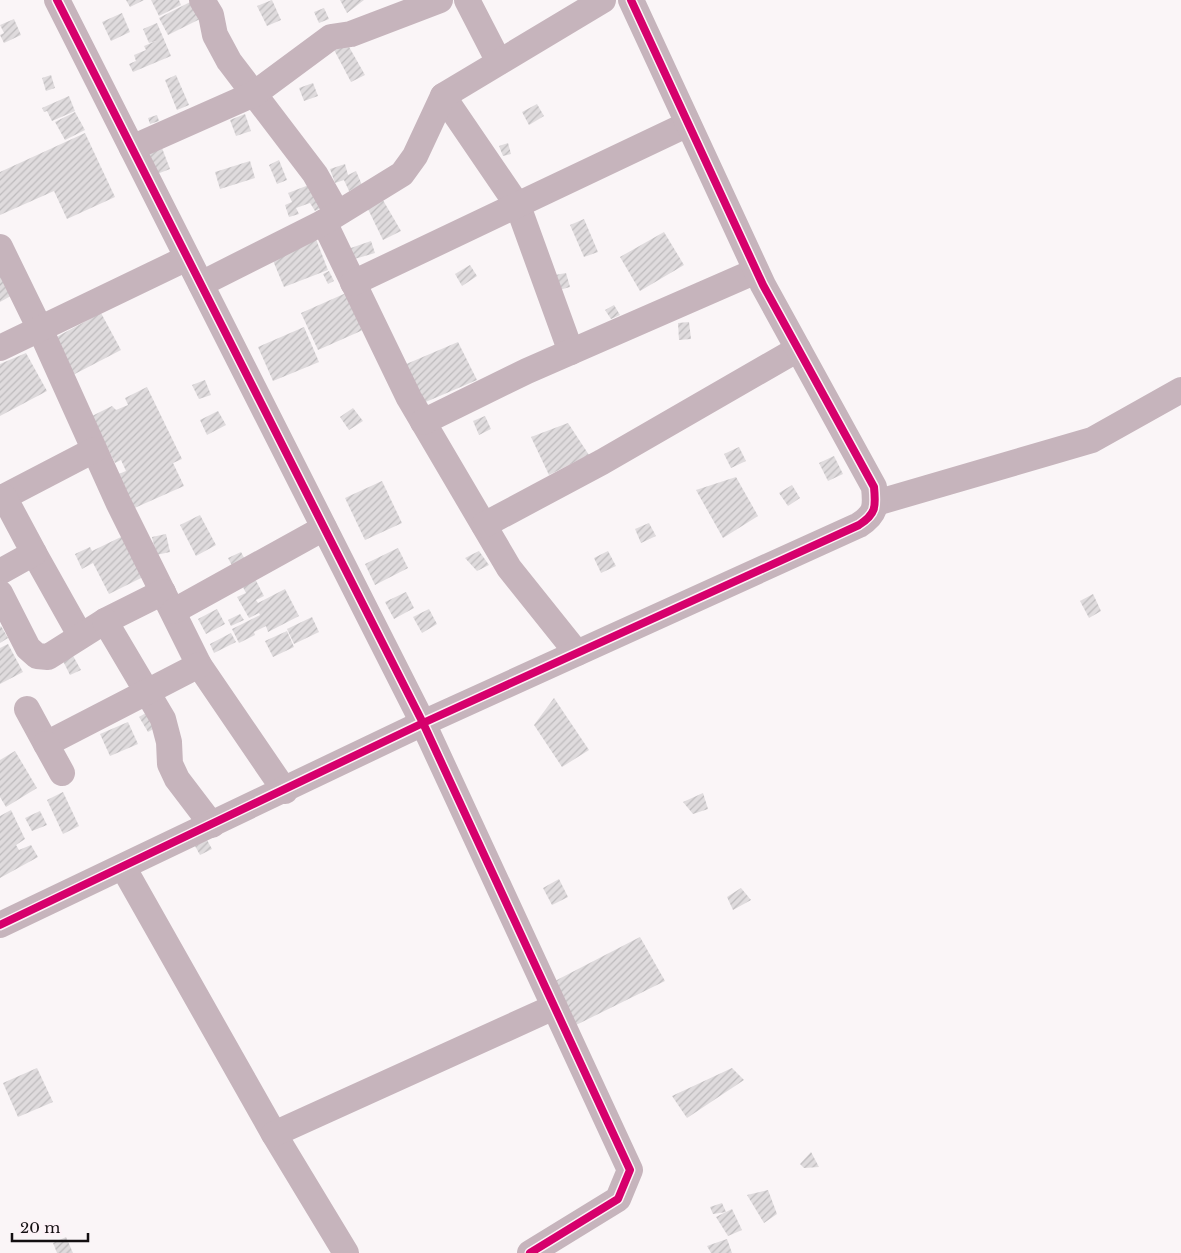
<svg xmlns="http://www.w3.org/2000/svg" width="1181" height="1253" viewBox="0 0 1181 1253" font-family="'Libre Baskerville',serif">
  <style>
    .building { fill: url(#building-hatch) }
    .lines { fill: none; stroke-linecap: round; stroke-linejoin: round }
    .street { stroke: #c6b4bc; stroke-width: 26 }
    .cycleway-casing { stroke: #fdf2f7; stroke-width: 11 }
    .cycleway { stroke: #d6006c; stroke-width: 8 }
  </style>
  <defs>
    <pattern id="building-hatch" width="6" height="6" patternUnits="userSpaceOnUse" patternTransform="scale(1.25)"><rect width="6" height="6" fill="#dfdbdd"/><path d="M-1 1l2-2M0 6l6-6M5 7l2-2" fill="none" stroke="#bebbbd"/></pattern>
  </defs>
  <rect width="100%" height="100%" fill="#faf5f7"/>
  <g class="building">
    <polygon points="126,0 144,0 130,7"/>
    <polygon points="151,0 179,0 181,5 159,16"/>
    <polygon points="194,0 208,15 168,35 159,18"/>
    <polygon points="272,0 281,20 267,26 257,6"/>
    <polygon points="340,0 364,0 347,13"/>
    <polygon points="324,8 329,19 319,23 314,12"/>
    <polygon points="122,13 130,32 111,41 102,22"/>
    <polygon points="14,19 21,35 4,43 0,35 4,33 0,25"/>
    <polygon points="157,23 171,56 133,72 129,64 136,61 134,55 146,50 144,46 156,41 149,43 143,29"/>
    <polygon points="344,38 365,75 351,82 332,46"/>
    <polygon points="51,75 55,88 46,91 42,78"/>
    <polygon points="176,75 189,105 177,110 165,80"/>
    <polygon points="313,83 318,96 304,101 299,88"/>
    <polygon points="69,96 75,111 52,121 47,111 44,112 42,108"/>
    <polygon points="537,104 544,116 529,125 522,112"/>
    <polygon points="75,112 85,130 65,140 55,122"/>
    <polygon points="245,114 251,131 236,136 230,120"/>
    <polygon points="157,115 159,121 150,124 148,118"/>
    <polygon points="85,133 115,197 67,219 54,191 0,215 0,172"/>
    <polygon points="508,143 511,154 503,156 499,146"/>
    <polygon points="162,148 170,169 157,174 149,154"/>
    <polygon points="279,160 287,180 277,184 269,165"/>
    <polygon points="250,161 255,178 220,189 215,172"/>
    <polygon points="345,164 348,175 356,171 362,185 349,191 344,180 335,183 330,169"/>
    <polygon points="314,183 327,205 315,211 310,203 296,208 299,214 289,217 285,205 292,202 288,193"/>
    <polygon points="380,195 401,231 383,240 365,203"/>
    <polygon points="584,219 598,252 584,257 570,225"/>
    <polygon points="664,232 684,265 640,291 620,257"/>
    <polygon points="314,234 328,270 284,287 269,251"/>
    <polygon points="371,241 375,253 351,260 348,249"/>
    <polygon points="0,264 16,293 0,302"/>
    <polygon points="470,265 477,276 462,286 455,274"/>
    <polygon points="329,271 334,281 328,284 323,274"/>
    <polygon points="566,273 570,287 559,290 555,275"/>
    <polygon points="346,293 363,330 318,350 301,313"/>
    <polygon points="614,305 620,315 611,319 605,310"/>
    <polygon points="101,313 121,350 69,377 49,341"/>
    <polygon points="689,322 691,339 679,340 678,323"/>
    <polygon points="304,327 319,362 273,381 258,347"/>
    <polygon points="458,342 477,380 421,404 404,365"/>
    <polygon points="26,353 47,391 0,416 0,364"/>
    <polygon points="205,380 211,395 199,399 192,385"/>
    <polygon points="147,387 182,459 173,463 184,486 130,510 114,476 126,471 121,460 115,463 92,416 112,406 116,410 128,405 125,398"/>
    <polygon points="353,408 363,421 349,430 340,417"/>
    <polygon points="218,411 226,425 207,435 200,420"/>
    <polygon points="485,416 491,429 479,435 473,421"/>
    <polygon points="568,423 589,455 549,475 531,437"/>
    <polygon points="739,447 746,461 731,468 724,454"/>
    <polygon points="834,456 843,474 828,481 819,463"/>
    <polygon points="736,477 758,516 723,538 696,490"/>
    <polygon points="382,481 402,523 365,540 345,498"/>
    <polygon points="792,485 800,498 788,506 779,493"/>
    <polygon points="200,515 216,545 196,556 180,525"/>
    <polygon points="649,523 656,536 641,543 635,529"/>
    <polygon points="166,534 170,552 156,555 152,537"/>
    <polygon points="123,536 143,577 109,594 93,563 82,569 75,554 90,547 92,551"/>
    <polygon points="398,548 408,568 375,585 365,564"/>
    <polygon points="479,551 489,565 477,571 465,558"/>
    <polygon points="608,551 616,566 601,573 594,558"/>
    <polygon points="241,552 264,596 256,600 258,603 285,589 299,616 268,632 266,626 254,632 255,635 239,643 232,629 260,615 259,613 249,618 237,597 246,593 228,558"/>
    <polygon points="406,592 414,608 394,619 385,602"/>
    <polygon points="1093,594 1101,611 1089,618 1080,601"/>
    <polygon points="217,609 225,624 206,634 198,619"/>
    <polygon points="429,609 437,624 422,633 413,617"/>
    <polygon points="240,614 244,620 231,626 228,620"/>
    <polygon points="312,617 319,632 294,644 287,629"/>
    <polygon points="1,626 8,638 0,643 0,627"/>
    <polygon points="287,631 294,647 273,657 265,641"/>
    <polygon points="231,633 236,642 214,653 210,644"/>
    <polygon points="8,644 23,672 0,684 0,648"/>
    <polygon points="72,654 81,670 70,675 62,659"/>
    <polygon points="554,698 589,750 562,767 534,725"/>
    <polygon points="151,710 161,725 148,732 139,717"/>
    <polygon points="128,722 138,744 110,756 100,734"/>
    <polygon points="15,751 37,788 6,807 0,797 0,760"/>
    <polygon points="63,792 79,826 63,834 47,800"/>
    <polygon points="703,793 708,809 693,814 683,802"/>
    <polygon points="11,810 25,839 16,845 19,850 31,845 38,857 0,878 0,816"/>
    <polygon points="40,811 47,825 32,831 25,818"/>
    <polygon points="207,840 212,849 200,855 195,846"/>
    <polygon points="559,879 568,897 552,905 543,888"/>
    <polygon points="741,888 751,900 733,910 727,897"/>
    <polygon points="640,937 665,981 576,1025 553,982"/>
    <polygon points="37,1068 53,1102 18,1117 3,1083"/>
    <polygon points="732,1068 744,1080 687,1118 672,1096"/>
    <polygon points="811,1152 819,1167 804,1168 800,1164"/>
    <polygon points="768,1190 777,1214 764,1223 747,1195"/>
    <polygon points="722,1203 726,1212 713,1214 710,1207"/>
    <polygon points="732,1209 742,1230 728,1236 716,1217"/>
    <polygon points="66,1237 73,1253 57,1253 53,1243"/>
    <polygon points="727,1239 732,1253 711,1253 707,1246"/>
  </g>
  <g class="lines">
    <g class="street">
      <polyline points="57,0 423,723 630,1170 618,1199 530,1253"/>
      <polyline points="202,0 211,15 215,35 229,61 315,174 337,213"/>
      <polyline points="467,0 499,62"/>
      <polyline points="443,96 518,206 571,352"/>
      <polyline points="132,148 254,94 331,37 351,34 440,0"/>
      <polyline points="324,222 409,398 509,568 577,653"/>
      <polyline points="0,247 40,329 118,502 199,665 285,791"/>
      <polyline points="353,283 688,124"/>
      <polyline points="201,284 324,222 402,174 415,156 443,96 603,0"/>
      <polyline points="0,348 187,258"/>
      <polyline points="423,422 527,371 756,271"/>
      <polyline points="0,499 94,450"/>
      <polyline points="876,503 1092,440 1181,390"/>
      <polyline points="484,525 602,462 798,349"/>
      <polyline points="34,553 80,635"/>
      <polyline points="0,572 34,553 4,497"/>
      <polyline points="0,593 28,648 37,656 48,657 105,621 163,592"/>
      <polyline points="174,611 324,528"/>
      <polyline points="105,621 163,719 169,742 170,764 177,779 212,825"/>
      <polyline points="27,709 46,744 199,665"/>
      <polyline points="46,744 62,773"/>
      <polyline points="123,867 274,1134 346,1253"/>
      <path d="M0,925l423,-202 436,-198c17,-11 17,-18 15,-38l-111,-202 -132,-285"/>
      <polyline points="274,1134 554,1007"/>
    </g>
    <g class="cycleway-casing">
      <g id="cycleway">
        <polyline points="57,0 423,723 630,1170 618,1199 530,1253"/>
        <path d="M0,925l423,-202 436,-198c17,-11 17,-18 15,-38l-111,-202 -132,-285"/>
      </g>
    </g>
    <use href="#cycleway" class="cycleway"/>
  </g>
  <path d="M12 1233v8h76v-8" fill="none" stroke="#130f11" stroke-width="2.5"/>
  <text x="20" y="1233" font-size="15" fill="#130f11" stroke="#fdf2f7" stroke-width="4" paint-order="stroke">20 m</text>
</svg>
